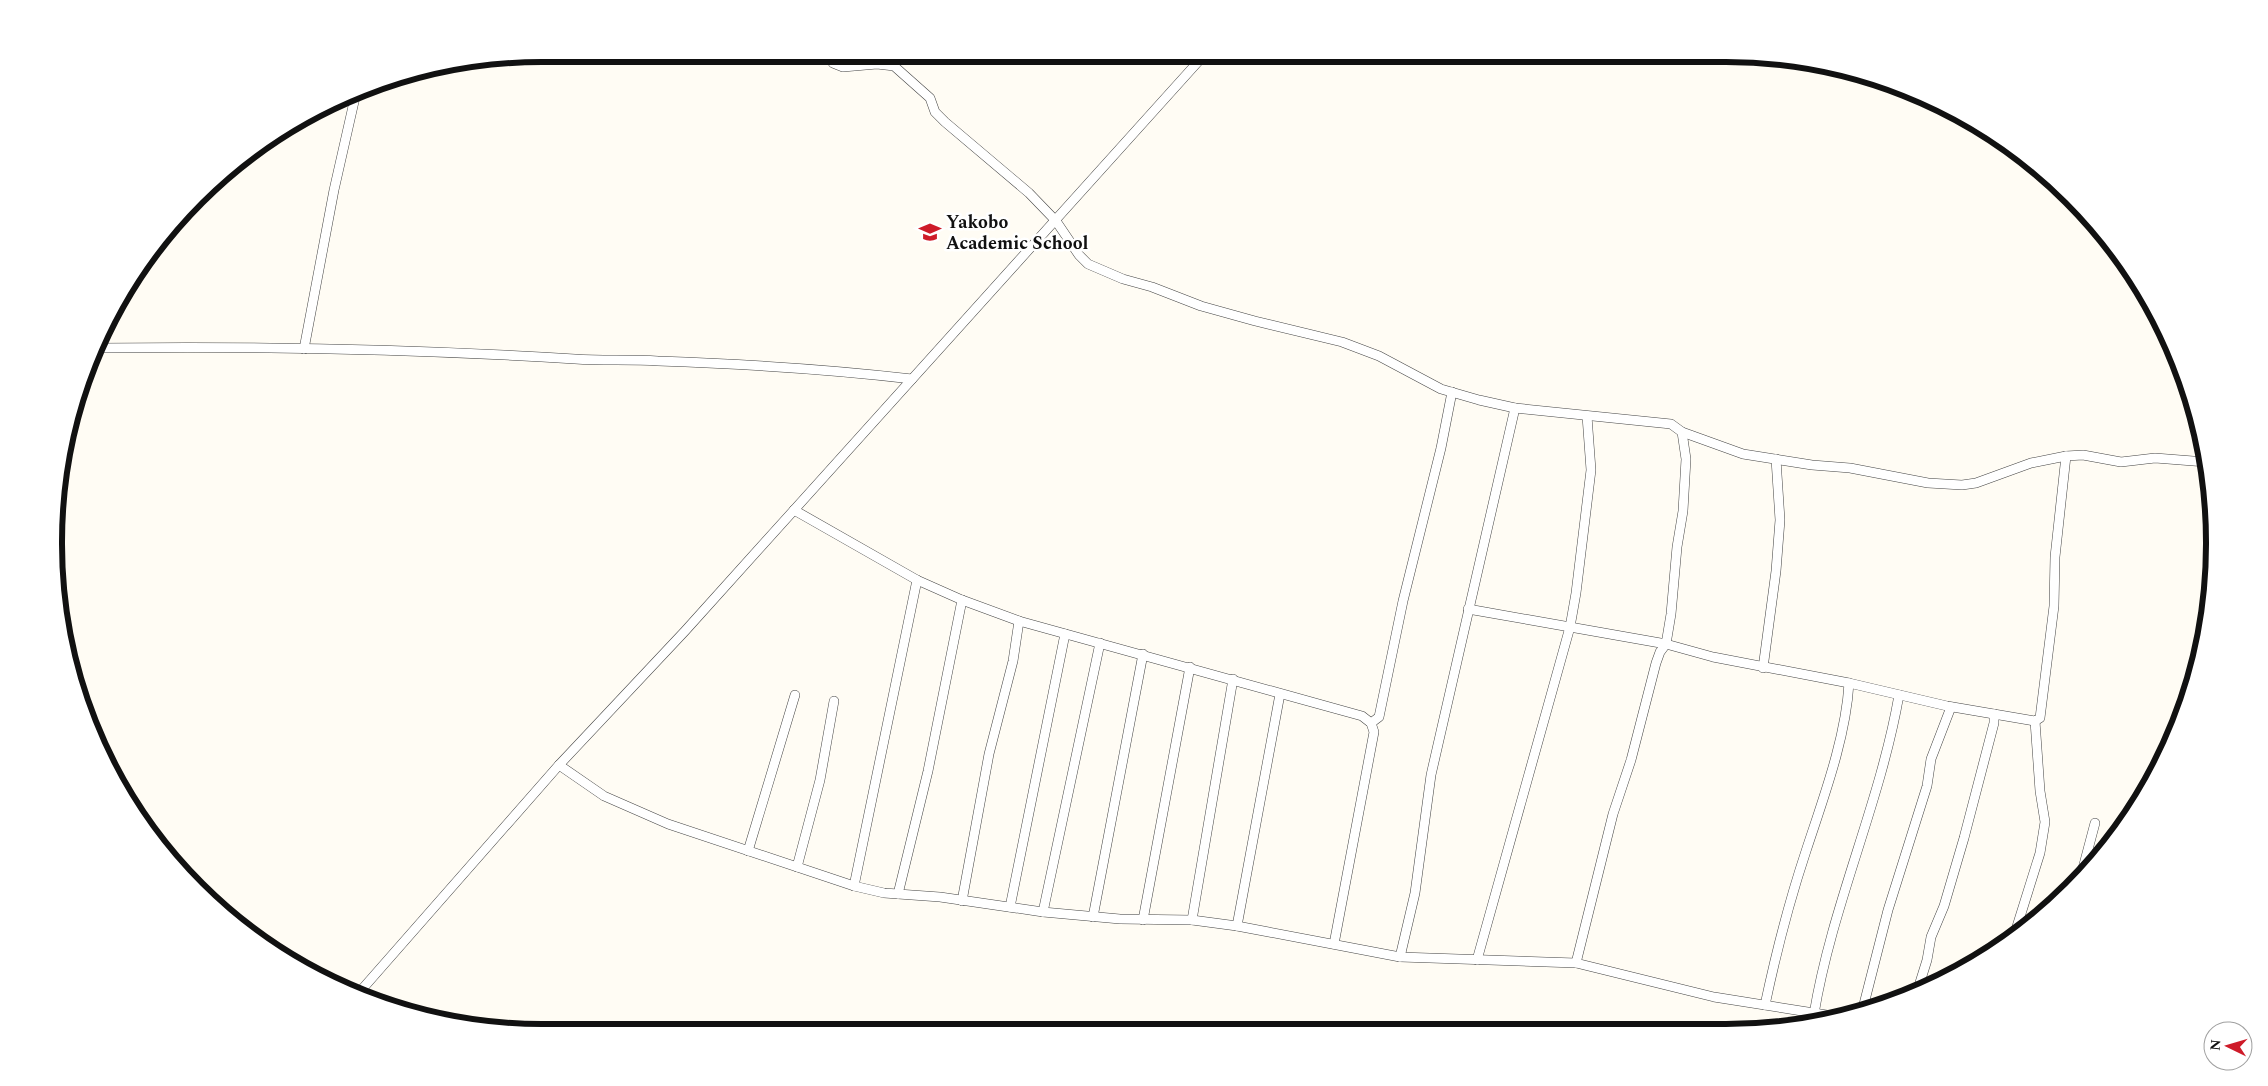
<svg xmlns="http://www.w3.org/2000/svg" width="2268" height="1086" viewBox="0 0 2268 1086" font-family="Spectral,serif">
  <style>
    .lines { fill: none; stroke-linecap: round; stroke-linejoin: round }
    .minor-casing { stroke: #444; stroke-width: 10 }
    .minor { stroke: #fff; stroke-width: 9 }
    .labels { text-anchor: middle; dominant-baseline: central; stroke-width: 5; stroke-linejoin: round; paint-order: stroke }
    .poi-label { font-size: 18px; font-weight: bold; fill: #111; stroke: #fff; text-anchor: start }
    .rim { fill: none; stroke: #111; stroke-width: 6 }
  </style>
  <rect width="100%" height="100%" fill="#fffcf4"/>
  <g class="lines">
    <g class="minor-casing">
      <g id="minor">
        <polyline points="828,54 833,63 843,67 877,64 894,66 930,98 935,112 945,122 1029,193 1056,221 1079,255 1088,264 1123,279 1152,287 1201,306 1255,321 1342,342 1379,356 1441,389 1479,400 1515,408 1671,424 1682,432 1743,454 1812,465 1850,468 1928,483 1962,485 1976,483 2031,463 2066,456 2083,455 2121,462 2155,458 2206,462"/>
        <path d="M95,348c160,-2 321,1 480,11 28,2 55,0 83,2 85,3 169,8 254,18"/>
        <polyline points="304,349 334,190 356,93"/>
        <polyline points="794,510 917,580 962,600 1019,621 1362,716 1371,723 1374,732 1334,944"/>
        <polyline points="1468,609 1666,644 1713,657 1849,683 1947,706 2035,721 2040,718 2054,606 2055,557 2066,456"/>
        <polyline points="1763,668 1776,571 1780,520 1776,459"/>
        <polyline points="1371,723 1379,717 1403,601 1441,448 1452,392"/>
        <polyline points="559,765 604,796 668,824 854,886 884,893 940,897 1043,912 1120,919 1192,920 1237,926 1400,957 1576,963 1714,997 1833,1016"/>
        <polyline points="748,851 795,695"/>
        <polyline points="797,867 820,780 834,701"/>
        <polyline points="2082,872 2095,823"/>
        <polyline points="854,886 917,580"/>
        <polyline points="898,894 928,771 962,600"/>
        <polyline points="962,901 989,754 1013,661 1019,621"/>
        <polyline points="1010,907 1065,634"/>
        <polyline points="1043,912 1100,643"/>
        <polyline points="1093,917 1143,654"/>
        <polyline points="1143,920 1190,667"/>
        <polyline points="1192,920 1233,679"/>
        <polyline points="1237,926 1280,694"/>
        <polyline points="2014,936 2040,853 2045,822 2040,791 2035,721"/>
        <polyline points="1400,957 1415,893 1431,775 1515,408"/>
        <polyline points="1477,960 1570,627 1576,593 1591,470 1587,416"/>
        <polyline points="1576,963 1613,814 1631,760 1656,663 1660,652 1666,644 1671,614 1677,547 1683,511 1686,459 1682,432"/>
        <polyline points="1917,992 1927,960 1931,937 1944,906 1964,838 1994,723 1994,714"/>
        <polyline points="357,995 559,765 685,631 1205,54"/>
        <path d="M1765,1005c11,-52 24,-103 41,-154 17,-52 40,-113 43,-168"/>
        <polyline points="1863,1008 1888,910 1927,786 1931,759 1951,707"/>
        <path d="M1814,1014c18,-109 66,-210 85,-319"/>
      </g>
    </g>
    <use href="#minor" class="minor"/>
  </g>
  <defs>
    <g id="school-bare" transform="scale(1.725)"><path d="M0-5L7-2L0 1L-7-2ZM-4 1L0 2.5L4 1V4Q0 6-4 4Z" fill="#ce1b29" stroke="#fff" stroke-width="2.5" paint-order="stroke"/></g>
  </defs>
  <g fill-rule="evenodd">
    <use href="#school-bare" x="930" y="232"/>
  </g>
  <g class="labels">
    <g class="poi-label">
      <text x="946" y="222">Yakobo<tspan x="946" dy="21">Academic School</tspan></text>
    </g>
  </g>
  <path d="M0 0H2268V1086H0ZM542 62H1726A480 480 0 0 1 2206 542V544A480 480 0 0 1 1726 1024H542A480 480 0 0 1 62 544V542A480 480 0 0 1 542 62Z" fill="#fff" fill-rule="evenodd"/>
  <path class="rim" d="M542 62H1726A480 480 0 0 1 2206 542V544A480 480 0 0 1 1726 1024H542A480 480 0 0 1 62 544V542A480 480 0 0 1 542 62Z"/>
  <g transform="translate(2228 1046) rotate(275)"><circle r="24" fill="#ffffff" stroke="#a0a0a0"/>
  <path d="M0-4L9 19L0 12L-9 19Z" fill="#ce1b29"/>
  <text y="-8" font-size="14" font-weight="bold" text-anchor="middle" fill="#111111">N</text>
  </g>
</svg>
